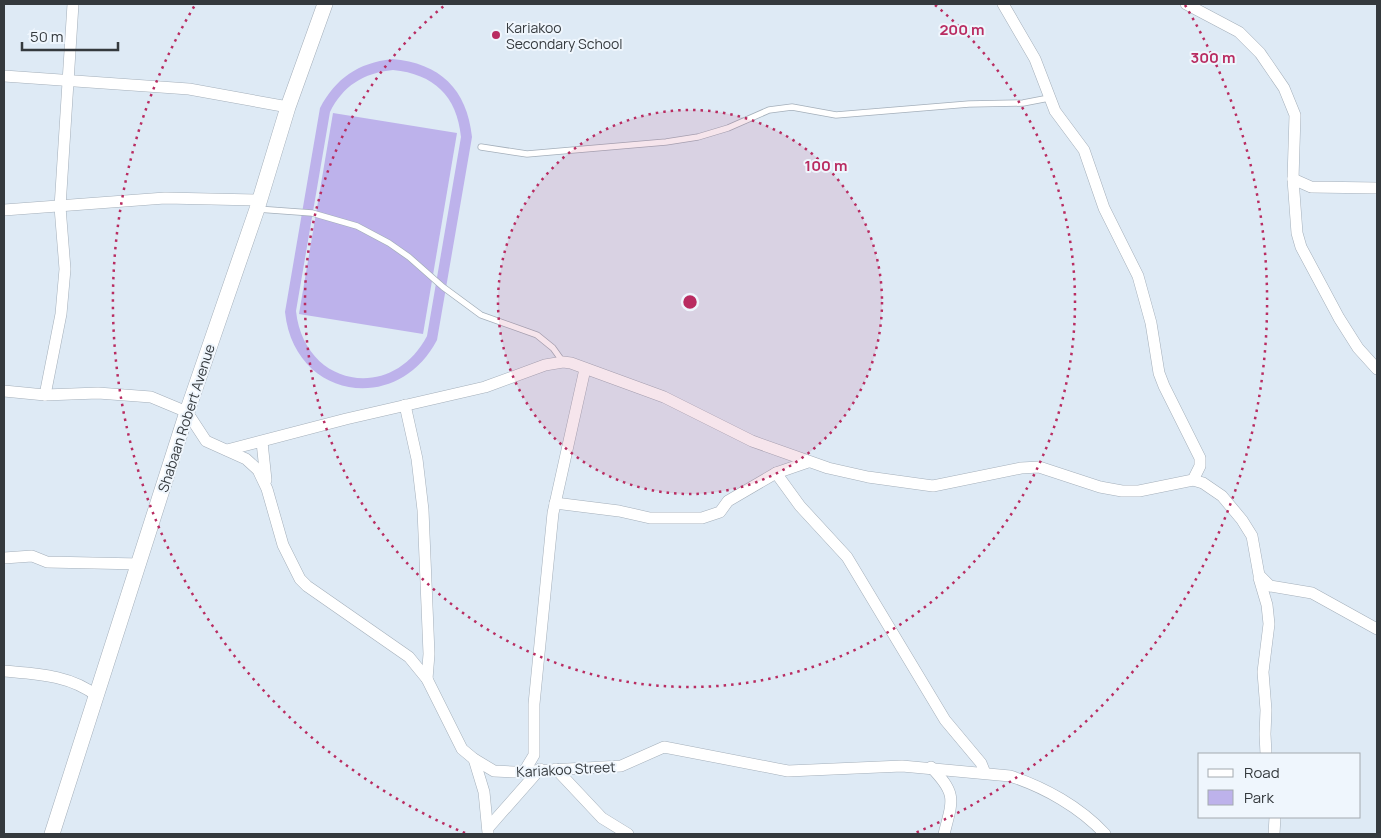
<svg xmlns="http://www.w3.org/2000/svg" width="1381" height="838" viewBox="0 0 1381 838" font-family="Manrope,sans-serif">
  <style>
    .green { fill: #bdb2eb; fill-rule: evenodd }
    .lines { fill: none; stroke-linecap: round; stroke-linejoin: round }
    .lane-casing { stroke: #a4afba; stroke-width: 7 }
    .street-casing { stroke: #a4afba; stroke-width: 12 }
    .secondary-casing { stroke: #a4afba; stroke-width: 16 }
    .lane { stroke: #fff; stroke-width: 5.5 }
    .street { stroke: #fff; stroke-width: 11 }
    .secondary { stroke: #fff; stroke-width: 15 }
    .ring { fill: none; stroke: #b92c61; stroke-width: 2.5; stroke-dasharray: 2.5 5 }
    .poi-dot { fill: #b92c61; stroke: #eff6fd; stroke-width: 2 }
    .labels { text-anchor: middle; dominant-baseline: central; stroke-width: 4; stroke-linejoin: round; paint-order: stroke }
    .poi-label { font-size: 14px; fill: #34393d; stroke: #eff6fd; text-anchor: start }
    .street-label { font-size: 14px; fill: #34393d; stroke: #eff6fd }
    .centre { fill: #b92c61; stroke: #eff6fd; stroke-width: 2.5 }
    .ring-label { font-size: 15px; text-anchor: middle; font-weight: bold; fill: #b92c61; stroke: #eff6fd; stroke-width: 4; stroke-linejoin: round; paint-order: stroke }
  </style>
  <rect width="100%" height="100%" fill="#deeaf5"/>
  <g class="green">
    <path d="M392,59c48,4 75,30 80,78l-35,203c-40,76 -143,59 -152,-28l35,-204c16,-30 38,-45 72,-49zM393,70c41,4 64,26 68,67l-34,199c-35,67 -123,51 -131,-25l34,-199c13,-26 33,-39 63,-42z"/>
    <polygon points="333,113 457,133 423,334 299,314"/>
  </g>
  <g class="lines">
    <g class="lane-casing">
      <g id="lane">
        <polyline points="481,147 527,154 666,142 698,137 728,128 769,110 792,107 836,115 969,104 1023,103 1049,98"/>
        <polyline points="257,209 312,213 357,226 389,243 409,257 443,287 481,315 537,335 553,348 563,362"/>
      </g>
    </g>
    <g class="street-casing">
      <g id="street">
        <polyline points="1003,4 1035,59 1055,111 1084,150 1104,208 1138,276 1151,323 1159,373 1164,386 1200,458 1200,466 1193,480"/>
        <polyline points="1186,4 1239,32 1260,53 1284,88 1295,115 1293,179 1297,233 1301,247 1339,318 1358,348 1377,369"/>
        <polyline points="4,76 189,89 288,107"/>
        <polyline points="1293,179 1311,187 1377,188"/>
        <polyline points="4,210 165,198 260,200"/>
        <path d="M4,391l41,4 53,-2 53,4 36,15 19,29 40,18 12,11 9,19 16,56 17,34 7,7 102,71 18,22 35,70 12,10 20,12 20,1 107,-6 43,-19 124,24 114,-5 108,10c34,11 70,31 95,58"/>
        <polyline points="45,395 61,314 65,269 60,207 73,4"/>
        <polyline points="405,405 417,459 423,510 429,654 427,679"/>
        <polyline points="262,442 266,480"/>
        <polyline points="227,450 346,419 485,387 545,365 563,362 571,363 664,397 752,441 828,468 868,477 933,486 1021,468 1039,467 1100,487 1122,491 1139,491 1193,480 1203,483 1222,496 1242,520 1252,536 1259,575 1270,586 1312,593 1377,629"/>
        <polyline points="776,473 800,506 847,557 945,720 981,763 985,773"/>
        <polyline points="555,503 619,511 650,518 702,518 720,512 728,501 776,473 808,462"/>
        <polyline points="4,558 32,556 47,562 140,564"/>
        <polyline points="1259,578 1267,605 1269,624 1263,672 1266,710 1265,734 1266,754"/>
        <path d="M4,671c33,3 66,4 93,25"/>
        <polyline points="474,759 484,792 488,833"/>
        <path d="M931,767c26,27 22,32 13,67"/>
        <polyline points="556,769 602,818 628,834"/>
        <polyline points="525,770 534,755 534,704 553,513 585,369"/>
        <polyline points="488,828 540,769"/>
        <polyline points="1274,834 1275,817"/>
      </g>
    </g>
    <g class="secondary-casing">
      <polyline id="secondary" points="52,834 187,412 257,209 288,107 325,4"/>
    </g>
    <use href="#lane" class="lane"/>
    <use href="#street" class="street"/>
    <use href="#secondary" class="secondary"/>
  </g>
  <circle cx="690" cy="302" r="192" fill="#b92c61" fill-opacity=".12"/>
  <g class="ring">
    <circle cx="690" cy="302" r="192"/>
    <path d="M935 5A385 385 0 1 1 445 5"/>
    <path d="M465 833A577 577 0 0 1 195 5M1185 5A577 577 0 0 1 915 833"/>
  </g>
  <circle class="poi-dot" cx="496" cy="35" r="5"/>
  <g class="labels">
    <g class="poi-label">
      <text x="506" y="27">Kariakoo<tspan x="506" dy="16">Secondary School</tspan></text>
    </g>
    <g class="street-label">
      <text transform="translate(186 418) rotate(-72)">Shabaan Robert Avenue</text>
      <text transform="translate(566 769) rotate(-3)">Kariakoo Street</text>
    </g>
  </g>
  <circle cx="690" cy="302" r="8" class="centre"/>
  <g class="ring-label">
    <text x="962" y="35">200 m</text>
    <text x="1213" y="63">300 m</text>
    <text x="826" y="171">100 m</text>
  </g>
  <rect width="1381" height="838" fill="none" stroke="#34393d" stroke-width="10"/>
  <rect x="1198" y="753" width="162" height="65" fill="#eff6fd" stroke="#a4aab0"/>
  <rect x="1208" y="769" width="25" height="8" fill="#ffffff" stroke="#a4aab0"/>
  <text x="1244" y="778" font-size="15" fill="#34393d">Road</text>
  <rect x="1208" y="790" width="25" height="15" fill="#bdb2eb" stroke="#a4aab0"/>
  <text x="1244" y="803" font-size="15" fill="#34393d">Park</text>
  <path d="M22 42v8h96v-8" fill="none" stroke="#34393d" stroke-width="2.5"/>
  <text x="30" y="42" font-size="15" fill="#34393d" stroke="#eff6fd" stroke-width="4" paint-order="stroke">50 m</text>
</svg>
